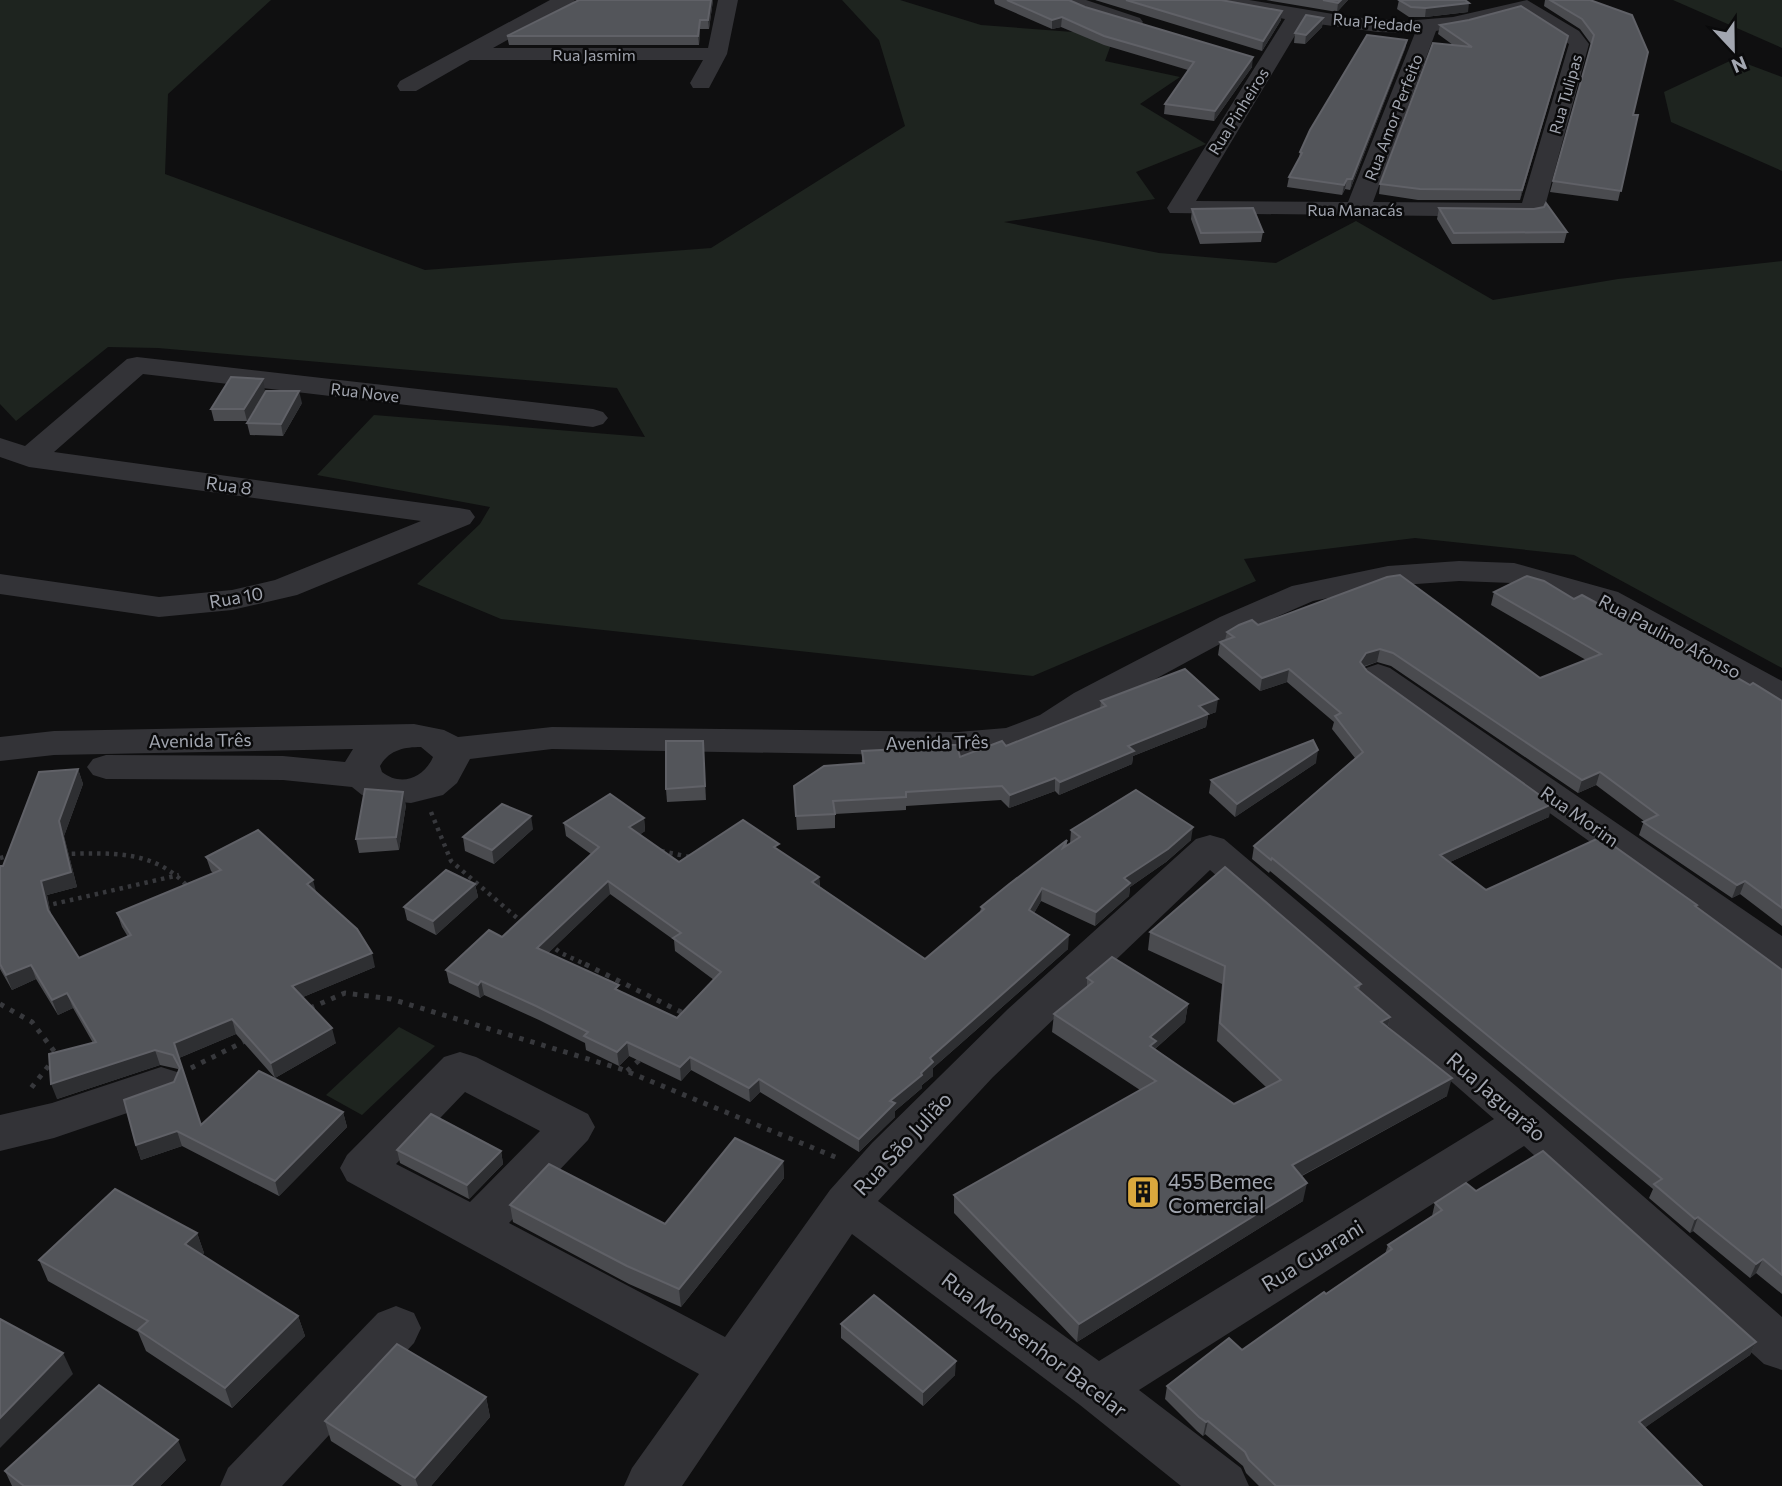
<svg xmlns="http://www.w3.org/2000/svg" width="1782" height="1486" viewBox="0 0 1782 1486" font-family="Commissioner,sans-serif">
  <style>
    .green { fill: #1e241f }
    .lines { fill: none; stroke-linecap: round; stroke-linejoin: round }
    .path-far1 { stroke: #37383c; stroke-width: 4.5; stroke-dasharray: 3.5 5; stroke-linecap: butt }
    .path { stroke: #37383c; stroke-width: 5; stroke-dasharray: 4.5 7; stroke-linecap: butt }
    .minor { fill: #333337; fill-rule: evenodd }
    .wall { fill: #4a4b4f; fill-rule: evenodd }
    .shaded-wall { fill: #2e2f32 }
    .building { fill: #53555a; stroke: #606167; stroke-width: 2; fill-rule: evenodd }
    .labels { text-anchor: middle; dominant-baseline: central; stroke-width: 5; stroke-linejoin: round; paint-order: stroke }
    .far-street-label { font-size: 16px; fill: #a2a6b0; stroke: #0a0a0b }
    .street-label { font-size: 18px; fill: #a2a6b0; stroke: #0a0a0b }
    .near-street-label { font-size: 21px; fill: #a2a6b0; stroke: #0a0a0b }
    .near-poi-label { font-size: 21px; fill: #a2a6b0; stroke: #0a0a0b; text-anchor: start }
  </style>
  <rect width="100%" height="100%" fill="#0f0f10"/>
  <g class="green">
    <polygon points="0,0 271,0 168,94 165,174 425,270 711,248 905,126 879,40 842,0 900,0 981,25 1073,32 1116,31 1105,61 1180,77 1140,104 1206,144 1136,172 1155,199 1004,222 1159,253 1276,263 1356,221 1493,300 1618,279 1782,261 1782,668 1574,555 1415,538 1244,559 1256,581 1033,676 501,619 417,584 480,524 490,507 317,475 374,415 645,437 617,388 158,348 108,347 16,421 0,404"/>
    <polygon points="1673,0 1782,0 1782,48"/>
    <polygon points="1734,59 1782,77 1782,171 1671,122 1664,92"/>
    <polygon points="399,1027 435,1046 362,1115 326,1095"/>
  </g>
  <g class="lines">
    <g class="path-far1">
      <polyline points="431,812 451,861 523,923"/>
      <polyline points="661,851 690,857"/>
      <path d="M63,854c49,-1 92,-5 127,35"/>
      <polyline points="0,858 12,855"/>
      <polyline points="45,906 179,875"/>
      <polyline points="549,944 561,953 589,966"/>
    </g>
    <g class="path">
      <polyline points="585,964 687,1015"/>
      <polyline points="0,1004 32,1022 57,1055 28,1092"/>
      <polyline points="310,1008 345,993 391,999 621,1069 840,1159"/>
      <polyline points="191,1068 249,1039"/>
      <polyline points="627,1071 643,1057"/>
    </g>
    <g class="minor">
      <polygon points="550,0 575,0 572,4 493,48 708,48 718,0 738,0 727,54 709,88 693,88 690,83 703,60 470,60 416,91 400,91 397,86 400,81"/>
      <path d="M1060,0h26l54,18 3,4 -3,4c-15,4 -70,-14 -80,-26z"/>
      <path d="M1207,0h42l102,17 53,4 49,-4 74,-17 52,31 10,13 -45,166 -3,5 -9,2 -362,-4 -3,-5 118,-189 -68,-13zM1520,12l49,32 -47,159 -149,-1 63,-171zM1303,22l75,10 37,1 -67,169 -152,-1z"/>
      <polygon points="137,357 593,409 603,412 608,418 603,424 593,427 143,374 54,452 459,508 470,510 475,517 470,524 297,595 232,610 159,617 0,594 0,574 159,597 232,590 275,580 421,521 29,467 0,457 0,438 25,446 127,359"/>
      <path d="M1459,561l55,2 104,29 164,89v25l-13,-3 -175,-97 -82,-23 -53,-2 -71,5 -75,15 -69,30 -144,78 -34,22 -55,20 -53,5 -406,-7 -82,10 -13,24 -14,12 -32,8 -32,-3 -17,-5 -10,-8 -69,-7 -177,-1 -13,-4 -6,-8 6,-8 13,-4 177,1 62,6 8,-13 -299,6 -54,6v-24l54,-6 360,-7 30,6 14,7 94,-10 406,5 48,-4 34,-13 34,-22 146,-76 72,-31 96,-20zM421,747l12,10c-9,21 -32,30 -51,15l-2,-6c9,-16 24,-19 41,-19z"/>
      <polygon points="1378,664 1390,668 1782,936 1782,972 1767,968 1366,682 1360,675 1366,668"/>
      <path d="M1210,835l14,4 319,270 239,208v53l-18,-6 -240,-218 -385,244 102,78 8,18h-68l-101,-81 -228,-171 -170,252h-58l8,-18 67,-94 -352,-193 -7,-13 7,-13 97,-98 16,-5 16,5 112,57 7,13 -7,13 -79,83 216,114 105,-147 42,-47 136,-134 188,-170zM1210,870l284,249 -395,242 -221,-160 115,-124zM465,1092l75,39 -70,71 -74,-38z"/>
      <polygon points="161,1067 177,1072 183,1084 177,1096 54,1138 0,1151 0,1115 52,1103"/>
      <polygon points="396,1306 414,1313 421,1328 414,1343 282,1486 220,1486 228,1468 378,1313"/>
    </g>
  </g>
  <g class="wall">
    <polygon points="713,0 709,29 700,29 699,45 509,45 507,36"/>
    <polygon points="994,0 1069,0 1085,7 1252,67 1214,121 1164,114 1165,104 1188,70 1104,45 1061,27 1052,29 995,4"/>
    <polygon points="1095,0 1221,0 1281,20 1262,51"/>
    <polygon points="1266,0 1348,0 1337,12"/>
    <polygon points="1399,0 1468,12 1425,17 1409,17 1397,9"/>
    <polygon points="1545,0 1590,0 1633,115 1638,115 1618,201 1550,192 1591,44 1580,29 1544,6"/>
    <polygon points="1323,18 1322,27 1305,44 1294,43 1295,33"/>
    <polygon points="1440,25 1566,45 1520,200 1418,200 1379,194 1380,184 1453,45 1438,34"/>
    <polygon points="1407,40 1405,49 1350,190 1345,189 1342,195 1287,187 1289,177 1299,158 1300,152"/>
    <polygon points="1544,207 1567,232 1564,243 1452,244 1437,219 1439,208 1534,209"/>
    <polygon points="1192,209 1263,232 1261,242 1200,244 1191,219"/>
    <polygon points="265,391 247,421 214,421 211,409"/>
    <polygon points="302,403 283,436 250,435 247,423"/>
    <polygon points="1494,592 1574,599 1615,613 1687,645 1686,648 1750,685 1782,701 1782,926 1740,894 1732,898 1639,835 1644,821 1596,785 1578,793 1391,666 1377,662 1364,667 1367,671 1549,817 1450,862 1486,890 1697,907 1782,970 1782,1294 1756,1273 1750,1278 1693,1231 1690,1233 1649,1198 1653,1189 1270,871 1269,873 1252,859 1254,846 1355,758 1332,729 1334,722 1287,682 1260,691 1218,655 1220,642 1225,640 1227,632 1258,625 1540,678 1586,660 1491,605"/>
    <polygon points="1101,701 1216,712 1208,715 1206,727 1133,756 1132,764 1059,795 1055,791 1009,808 1001,800 906,806 906,810 835,814 835,828 797,830 794,786 862,763 862,751 960,757 1006,746 1100,709"/>
    <polygon points="703,741 706,800 667,802 666,789"/>
    <polygon points="1316,763 1235,817 1209,793 1211,780"/>
    <polygon points="78,769 83,784 64,836 77,887 47,895 51,915 79,958 128,937 122,927 117,913 213,873 211,871 206,857 316,893 375,967 303,997 336,1043 275,1078 236,1034 179,1058 201,1125 343,1112 347,1127 279,1196 182,1146 141,1160 136,1145 174,1082 179,1071 178,1069 160,1065 57,1099 93,1043 73,1008 58,1015 36,979 12,990 0,969 0,866 3,866"/>
    <polygon points="406,805 399,850 359,853 356,839"/>
    <path d="M644,818l1,13 -6,4 40,27 100,-12 40,27 1,10 105,72 55,-46 1,-6 86,-67v6l3,-2 1,-14 120,10 -25,22 -36,25 -1,9 -34,30 -54,-25 -7,12 34,36 -135,119v8l-11,9v3l-27,23v6l-36,35 -99,-60 -10,10 -59,-32 -10,11 -52,-25 -10,10 -33,-16 -1,-7 -46,-23 -55,-25 -4,3 -31,-15 -3,-13 56,-33 89,-83 -25,-18 -2,-13zM610,894l64,46 1,11 39,29 -37,38 -57,-27 -72,-38z"/>
    <polygon points="533,829 494,864 465,851 463,837"/>
    <polygon points="475,884 478,897 436,935 407,920 404,907"/>
    <polygon points="1150,932 1361,984 1359,990 1390,1017 1388,1027 1447,1096 1302,1176 1303,1201 1077,1342 954,1213 954,1195 1140,1090 1052,1032 1054,1014 1087,987 1087,978 1188,1004 1185,1022 1155,1049 1234,1104 1266,1087 1217,1041 1222,984 1148,950"/>
    <polygon points="397,1150 501,1151 503,1164 469,1199 400,1163"/>
    <polygon points="783,1161 784,1178 681,1307 629,1284 513,1222 510,1205 665,1224"/>
    <polygon points="1476,1191 1756,1342 1750,1355 1644,1428 1702,1486 1259,1486 1246,1473 1243,1466 1205,1434 1203,1436 1197,1431 1165,1399 1167,1386 1242,1350 1385,1254 1388,1245 1432,1216 1435,1203"/>
    <polygon points="197,1233 204,1253 202,1255 298,1316 305,1336 232,1408 146,1351 138,1332 48,1281 39,1260"/>
    <polygon points="841,1324 955,1375 923,1406 841,1338"/>
    <polygon points="486,1397 490,1417 431,1486 402,1486 331,1441 325,1421"/>
    <polygon points="186,1460 160,1486 12,1486 5,1471"/>
  </g>
  <g class="shaded-wall">
    <polygon points="711,0 713,0 709,29 708,20"/>
    <polygon points="1341,0 1348,0 1337,12 1338,3"/>
    <polygon points="1469,3 1468,12 1425,17 1426,8"/>
    <polygon points="1282,11 1281,20 1262,51 1263,41"/>
    <polygon points="1062,17 1061,27 1052,29 1052,20"/>
    <polygon points="1323,18 1322,27 1305,44 1306,35"/>
    <polygon points="700,20 700,29 699,45 698,36"/>
    <polygon points="1568,36 1566,45 1520,200 1522,190"/>
    <polygon points="1407,40 1405,49 1350,190 1352,179"/>
    <polygon points="1253,57 1252,67 1214,121 1215,111"/>
    <polygon points="1347,179 1345,189 1342,195 1344,185"/>
    <polygon points="263,379 265,391 247,421 244,409"/>
    <polygon points="299,391 302,403 283,436 281,424"/>
    <polygon points="1380,649 1377,662 1364,666 1357,675 1360,662 1366,653"/>
    <polygon points="1289,669 1287,682 1260,691 1262,678"/>
    <polygon points="1218,699 1216,712 1208,715 1206,727 1133,756 1132,764 1059,795 1060,782 1199,706"/>
    <polygon points="1318,750 1316,763 1235,817 1237,804"/>
    <polygon points="78,769 83,784 64,836 77,887 47,895 53,924 48,910 41,881 59,821"/>
    <polygon points="1600,772 1596,785 1578,793 1582,780"/>
    <polygon points="1055,778 1055,791 1009,808 1010,795"/>
    <polygon points="403,792 406,805 399,850 396,837"/>
    <polygon points="1552,804 1549,817 1437,868 1440,855"/>
    <polygon points="531,816 533,829 494,864 492,850"/>
    <polygon points="644,818 645,831 630,841 629,827"/>
    <polygon points="1193,827 1191,840 1166,862 1130,887 1129,896 1095,926 1096,912 1124,878"/>
    <polygon points="819,877 820,890 812,882"/>
    <polygon points="313,880 317,895 307,884"/>
    <polygon points="608,881 610,894 539,962 537,948"/>
    <polygon points="1745,881 1740,894 1732,898 1737,885"/>
    <polygon points="475,884 478,897 436,935 433,921"/>
    <polygon points="1042,888 1041,901 1028,924 1029,910"/>
    <polygon points="1069,935 1068,949 933,1068 933,1076 922,1085 922,1088 895,1111 895,1117 859,1152 859,1139 890,1101 921,1073 930,1058"/>
    <polygon points="372,953 375,967 296,1000 292,986"/>
    <polygon points="31,965 36,979 12,990 6,975"/>
    <polygon points="481,981 484,995 480,998 478,985"/>
    <polygon points="67,993 73,1008 58,1015 52,1000"/>
    <polygon points="1188,1004 1185,1022 1155,1049 1148,1064 1150,1037"/>
    <polygon points="1390,1017 1386,1035 1381,1022"/>
    <polygon points="232,1019 236,1034 179,1058 174,1043"/>
    <polygon points="332,1028 336,1043 275,1078 271,1063"/>
    <polygon points="627,1042 629,1056 619,1066 617,1052"/>
    <polygon points="155,1050 160,1065 57,1099 51,1084"/>
    <polygon points="690,1057 691,1070 681,1081 680,1067"/>
    <polygon points="1452,1078 1447,1096 1288,1183 1292,1165"/>
    <polygon points="759,1079 760,1092 750,1102 749,1088"/>
    <polygon points="343,1112 347,1127 279,1196 275,1181"/>
    <polygon points="177,1131 182,1146 141,1160 136,1145"/>
    <polygon points="501,1151 503,1164 469,1199 467,1185"/>
    <polygon points="783,1161 784,1178 681,1307 679,1289"/>
    <polygon points="1307,1183 1303,1201 1077,1342 1079,1324"/>
    <polygon points="1698,1217 1693,1231 1690,1233 1695,1219"/>
    <polygon points="197,1233 204,1253 193,1265 185,1244"/>
    <polygon points="1763,1259 1756,1273 1750,1278 1756,1264"/>
    <polygon points="298,1316 305,1336 232,1408 225,1388"/>
    <polygon points="1756,1342 1750,1355 1633,1436 1639,1422"/>
    <polygon points="63,1353 73,1374 0,1448 0,1418"/>
    <polygon points="956,1361 955,1375 923,1406 923,1392"/>
    <polygon points="486,1397 490,1417 431,1486 418,1486 415,1478"/>
    <polygon points="1208,1421 1205,1434 1203,1436 1206,1422"/>
    <polygon points="178,1440 186,1460 160,1486 131,1486"/>
  </g>
  <g class="building">
    <polygon points="579,0 711,0 708,20 700,20 698,36 507,36"/>
    <polygon points="1007,0 1069,0 1085,7 1253,57 1215,111 1165,104 1194,62 1104,36 1062,17 1052,20"/>
    <polygon points="1126,0 1221,0 1282,11 1263,41"/>
    <polygon points="1323,0 1341,0 1338,3"/>
    <polygon points="1399,0 1465,0 1469,3 1426,8 1411,7"/>
    <polygon points="1550,0 1590,0 1632,15 1648,52 1633,115 1638,115 1621,191 1553,181 1594,35 1582,19"/>
    <polygon points="1521,6 1568,36 1522,190 1420,189 1380,184 1433,43 1472,47 1440,25 1469,20"/>
    <polygon points="1306,15 1323,18 1306,35 1295,33"/>
    <polygon points="1367,35 1407,40 1352,179 1347,179 1344,185 1289,177 1302,153 1300,152 1310,130"/>
    <polygon points="1546,203 1567,232 1454,233 1439,208 1534,209 1544,207"/>
    <polygon points="1253,208 1263,232 1201,233 1192,209"/>
    <polygon points="231,377 263,379 244,409 211,409"/>
    <polygon points="266,391 299,391 281,424 247,423"/>
    <polygon points="1400,575 1540,678 1601,654 1494,592 1527,576 1544,581 1574,599 1582,595 1615,613 1621,610 1687,645 1684,647 1750,685 1753,683 1782,701 1782,908 1745,881 1737,885 1643,822 1658,815 1600,772 1582,780 1393,653 1380,649 1366,653 1360,662 1367,671 1552,804 1440,855 1486,890 1601,837 1697,905 1695,906 1782,970 1782,1275 1763,1259 1756,1264 1698,1217 1695,1219 1654,1184 1662,1179 1272,858 1271,860 1254,846 1363,752 1335,716 1341,713 1289,669 1262,678 1220,642 1234,637 1227,632 1239,625 1252,620 1258,625 1387,577"/>
    <polygon points="1185,669 1218,699 1199,706 1208,714 1128,746 1134,751 1060,782 1055,778 1010,795 1002,786 906,792 906,797 833,801 835,814 796,816 794,786 824,766 864,763 862,751 920,748 920,745 957,745 960,757 1002,741 1006,746 1106,706 1101,701"/>
    <polygon points="1313,740 1318,750 1237,804 1211,780"/>
    <polygon points="666,741 703,741 705,786 666,789"/>
    <polygon points="78,769 59,821 71,872 41,881 48,910 79,958 131,935 117,913 221,870 206,857 258,830 313,880 307,884 357,929 372,953 292,986 332,1028 271,1063 232,1019 174,1043 201,1125 259,1071 343,1112 275,1181 177,1131 136,1145 124,1100 174,1082 180,1068 173,1055 155,1050 51,1084 49,1054 96,1042 67,993 52,1000 31,965 6,975 0,964 0,866 3,866 39,772"/>
    <polygon points="365,789 403,792 396,837 356,839"/>
    <path d="M1136,790l57,37 -25,22 -44,29 6,5 -34,29 -54,-24 -13,22 40,25 -139,123 3,4 -12,11 1,2 -32,26 5,2 -36,36 -100,-60 -10,9 -59,-31 -10,10 -53,-25 -10,10 -33,-16 4,-4 -52,-26 -55,-25 -3,4 -32,-15 43,-40 13,7 97,-90 -35,-24 46,-29 34,24 -15,9 50,35 64,-42 36,24 -5,3 45,30 -7,5 113,77 59,-50 -3,-2 27,-22 59,-45 -4,8 17,-11 -9,-7zM608,881l73,52 -8,5 48,34 -44,46 -62,-29 4,-4 -82,-37z"/>
    <polygon points="502,804 531,816 492,850 463,837"/>
    <polygon points="1225,867 1361,984 1355,987 1390,1017 1381,1022 1452,1078 1292,1165 1307,1183 1079,1324 954,1195 1156,1081 1054,1014 1093,982 1087,978 1112,957 1188,1004 1150,1037 1156,1041 1150,1046 1234,1104 1281,1080 1220,1023 1225,966 1150,932"/>
    <polygon points="446,870 475,884 433,921 404,907"/>
    <polygon points="431,1114 501,1151 467,1185 397,1150"/>
    <polygon points="735,1138 783,1161 679,1289 627,1266 510,1205 549,1164 665,1224"/>
    <polygon points="1543,1151 1756,1342 1639,1422 1702,1486 1276,1486 1249,1460 1245,1452 1208,1421 1206,1422 1199,1417 1167,1386 1229,1338 1242,1350 1324,1292 1326,1294 1392,1249 1388,1245 1442,1210 1435,1203 1466,1183 1476,1191"/>
    <polygon points="115,1189 197,1233 185,1244 298,1316 225,1388 138,1330 148,1321 39,1260"/>
    <polygon points="874,1295 956,1361 923,1392 841,1324"/>
    <polygon points="0,1319 63,1353 0,1418"/>
    <polygon points="397,1344 486,1397 415,1478 325,1421"/>
    <polygon points="99,1385 178,1440 131,1486 24,1486 5,1471"/>
  </g>
  <defs>
    <g id="building-square" transform="scale(1.75)"><rect x="-9" y="-9" width="18" height="18" rx="4" fill="#daa83d" stroke="#0a0a0b"/><path d="M-4-6H4V6H1V3H-1V6H-4ZM-2.5-4.3h1.7v1.8h-1.7ZM.8-4.3h1.7v1.8H.8ZM-2.5-1h1.7V.8h-1.7ZM.8-1h1.7V.8H.8Z" fill="#111"/></g>
  </defs>
  <g fill-rule="evenodd">
    <use href="#building-square" x="1143" y="1192"/>
  </g>
  <g class="labels">
    <g class="far-street-label">
      <text transform="translate(1377 22) rotate(5)">Rua Piedade</text>
      <text x="594" y="54">Rua Jasmim</text>
      <text transform="translate(1565 94) rotate(-74)">Rua Tulipas</text>
      <text transform="translate(1238 111) rotate(-58)">Rua Pinheiros</text>
      <text transform="translate(1393 117) rotate(-69)">Rua Amor Perfeito</text>
      <text x="1355" y="209">Rua Manacás</text>
      <text transform="translate(365 392) rotate(7)">Rua Nove</text>
    </g>
    <g class="street-label">
      <text transform="translate(229 485) rotate(8)">Rua 8</text>
      <text transform="translate(236 597) rotate(-10)">Rua 10</text>
      <text transform="translate(1670 636) rotate(28)">Rua Paulino Afonso</text>
      <text transform="translate(200 740) rotate(-1)">Avenida Três</text>
      <text transform="translate(937 742) rotate(-1)">Avenida Três</text>
      <text transform="translate(1580 816) rotate(35)">Rua Morim</text>
    </g>
    <g class="near-street-label">
      <text transform="translate(1497 1096) rotate(41)">Rua Jaguarão</text>
      <text transform="translate(902 1143) rotate(-47)">Rua São Julião</text>
      <text transform="translate(1312 1255) rotate(-32)">Rua Guarani</text>
      <text transform="translate(1035 1344) rotate(37)">Rua Monsenhor Bacelar</text>
    </g>
    <g class="near-poi-label">
      <text x="1168" y="1180">455 Bemec<tspan x="1168" dy="24">Comercial</tspan></text>
    </g>
  </g>
  <g transform="translate(1733 49) rotate(158)" stroke="#0a0a0b" stroke-width="5" paint-order="stroke">
  <path d="M0-5L12 26L0 18L-12 26Z" fill="#a2a6b0"/>
  <text y="-10" font-size="19" font-weight="bold" text-anchor="middle" fill="#a2a6b0">N</text>
  </g>
</svg>
